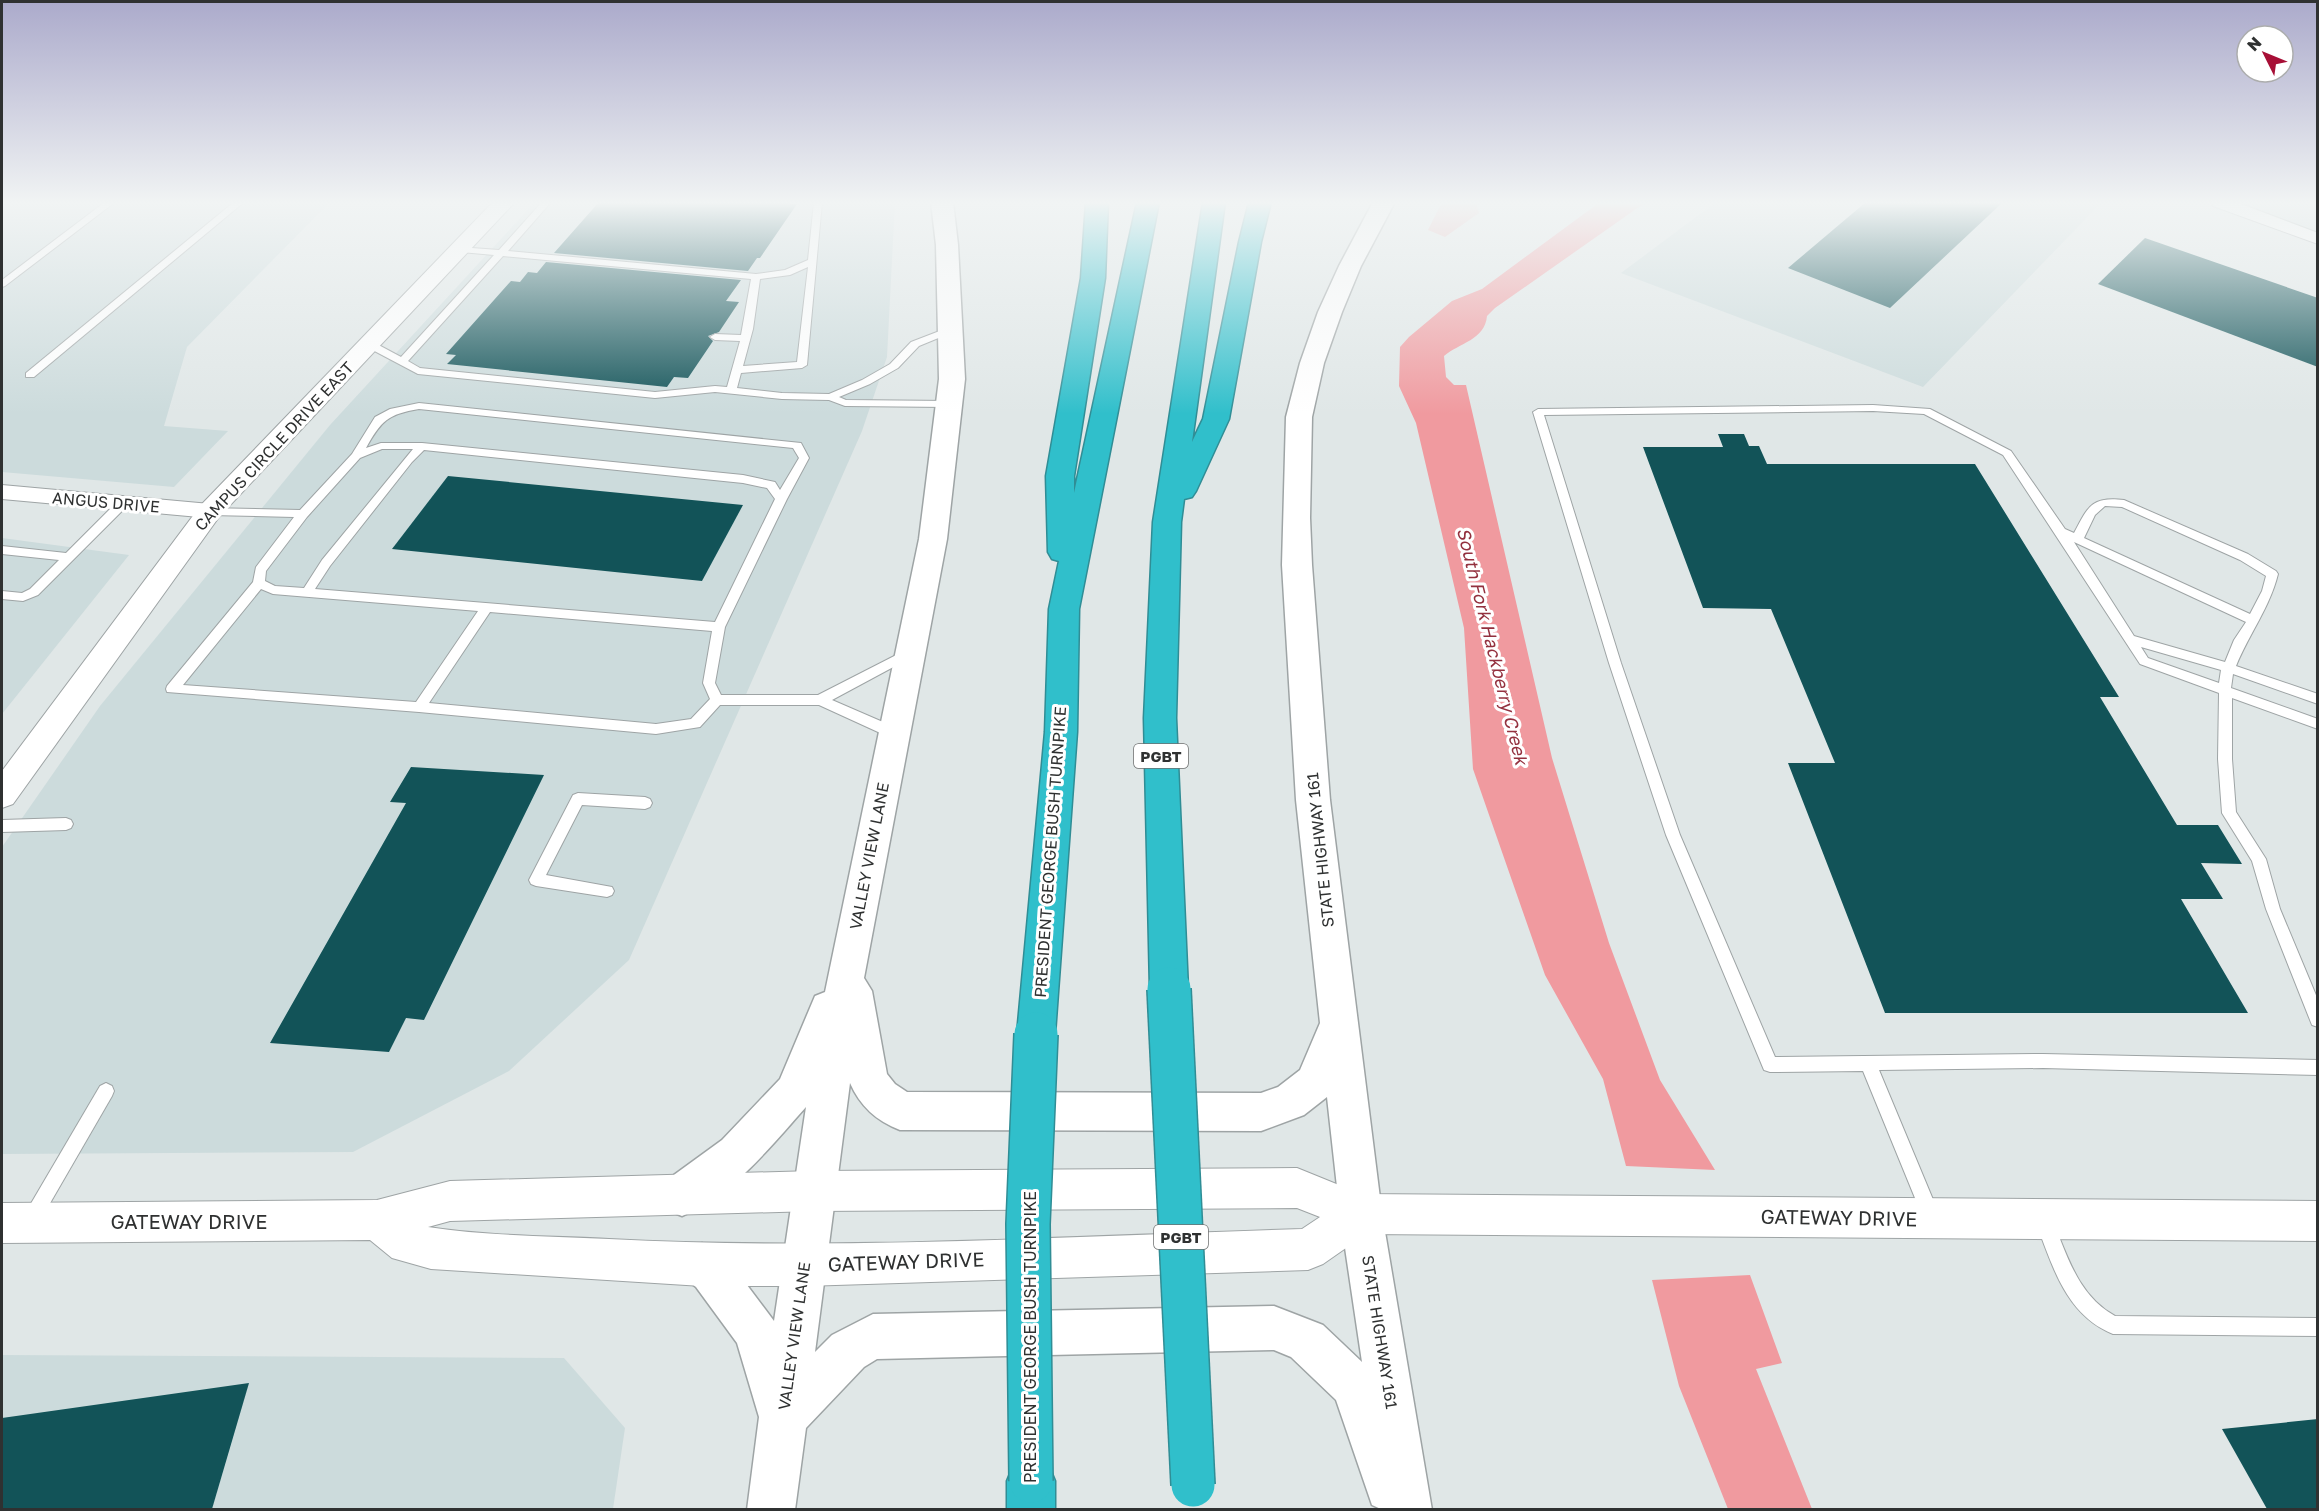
<svg xmlns="http://www.w3.org/2000/svg" width="2319" height="1511" viewBox="0 0 2319 1511" font-family="'Golos Text',sans-serif">
  <style>
    .built { fill: #ccdbdc }
    .green { fill: #e8aeb0 }
    .water { fill: #f09a9f }
    .building { fill: #125358 }
    .lines { fill: none; stroke-linecap: round; stroke-linejoin: round }
    .service-casing { stroke: #9ea4a5; stroke-width: 2 }
    .minor-casing { stroke: #9ea4a5; stroke-width: 2 }
    .tertiary-casing { stroke: #9ea4a5; stroke-width: 2 }
    .secondary-casing { stroke: #9ea4a5; stroke-width: 3 }
    .motorway-casing { stroke: #308d95; stroke-width: 3 }
    .service { fill: #fff; fill-rule: evenodd }
    .minor { fill: #fff; fill-rule: evenodd }
    .tertiary { fill: #fff; fill-rule: evenodd }
    .secondary { fill: #fff; fill-rule: evenodd }
    .motorway { fill: #30bfcb; fill-rule: evenodd }
    .motorway-bridge-casing { stroke: #308d95; stroke-width: 46; stroke-linecap: butt }
    .motorway-bridge { stroke: #30bfcb; stroke-width: 43 }
    .labels { text-anchor: middle; dominant-baseline: central; stroke-width: 6; stroke-linejoin: round; paint-order: stroke }
    .shield { fill: #fff; stroke: #6d6f6f; stroke-width: 1.5 }
    .shield-label { font-size: 15px; font-weight: bold; fill: #2f3131 }
    .street-label { font-size: 16px; fill: #2f3131; stroke: #fff }
    .water-label { font-size: 18px; font-style: italic; fill: #93303e; stroke: #fff }
    .near-street-label { font-size: 20px; fill: #2f3131; stroke: #fff }
  </style>
  <rect width="100%" height="100%" fill="#e0e7e7"/>
  <g class="built">
    <polygon points="2,202 330,202 187,347 164,426 228,431 174,487 2,472"/>
    <polygon points="535,202 895,202 887,357 862,431 629,960 509,1071 353,1152 2,1154 2,847 100,706 330,425"/>
    <polygon points="1716,202 2102,202 1923,387 1621,273"/>
    <polygon points="2215,202 2317,202 2317,235"/>
    <polygon points="2,538 129,555 2,714"/>
    <polygon points="2,1355 564,1358 625,1428 613,1509 2,1510"/>
  </g>
  <polygon class="green" points="1442,202 1476,202 1479,213 1445,237 1428,230"/>
  <g class="water">
    <path d="M1600,202h46l-151,106 -8,8c-2,24 -28,27 -43,40l2,21 8,8h12l86,373 57,185 51,137 55,90 -89,-4 -23,-87 -58,-104 -72,-206 -9,-141 -48,-205 -17,-37 1,-39 9,-10 43,-36 30,-12z"/>
    <polygon points="1750,1275 1782,1363 1756,1369 1812,1509 1728,1509 1679,1386 1652,1280"/>
  </g>
  <g class="building">
    <polygon points="599,202 777,202 797,204 760,258 757,258 748,271 554,253"/>
    <polygon points="1866,202 2003,202 1890,308 1788,268"/>
    <polygon points="2145,238 2318,298 2318,367 2098,284"/>
    <polygon points="546,262 741,280 726,301 739,302 719,332 708,336 713,341 688,378 674,377 667,387 447,364 456,355 446,354 511,281 520,282 528,272 537,273"/>
    <polygon points="1718,434 1744,434 1749,446 1759,446 1767,464 1975,464 2119,697 2100,697 2177,825 2218,825 2242,864 2201,863 2223,899 2181,899 2248,1013 1885,1013 1788,763 1835,763 1771,609 1703,608 1643,447 1723,447"/>
    <polygon points="448,476 743,505 702,581 392,549"/>
    <polygon points="411,767 544,775 424,1020 406,1018 389,1052 270,1043 406,803 390,802"/>
    <polygon points="249,1383 212,1509 2,1509 2,1418"/>
    <polygon points="2318,1419 2318,1509 2267,1509 2222,1429"/>
  </g>
  <g class="lines">
    <g class="service-casing">
      <g id="service">
        <polygon points="105,202 115,202 5,286 2,287 2,280"/>
        <polygon points="234,202 244,202 34,377 26,377 26,373"/>
        <path d="M542,202h9l-43,49 248,23 29,-4 23,-10 6,-58h8l-15,163 -5,3 -61,5 -4,15 45,5 47,1 33,-14 28,-16 21,-22 39,-15 3,1v4l-34,14 -21,22 -28,16 -31,13 7,3 103,1 5,3 -5,3 -104,-1 -16,-6 -47,-1 -67,-7 -60,6 -237,-24 -53,-28v-4h8l28,15 93,-102 -33,-3 -5,-3 2,-2 41,3zM503,256l248,23 -10,56 -26,-1 -5,3 5,3 25,1 -13,46 -12,-1 -60,6 -235,-24 -12,-7zM808,267l-11,95 -54,4 10,-37 7,-50 30,-4z"/>
        <path d="M419,403l382,40 8,15 -22,41 -62,128 -10,56 6,12h97l90,-46 6,5 -2,3 -80,43 67,29 2,4 -2,4h-10l-70,-32h-99l-20,22 -44,7 -237,-22 -252,-20 -1,-3 1,-3 86,-104 3,-15 38,-50 -84,-2 -4,-1v-6l94,2 52,-56 23,-37 15,-8zM419,409l374,39 6,10 -19,32 -5,-8 -32,-7 -321,-32h-41l-15,5c15,-27 22,-34 53,-39zM382,449h31l-91,111 -18,28 -29,-2 -10,-5 1,-10 41,-54 53,-59zM424,450l319,33 24,5 8,11 -60,123 -400,-33 15,-23 82,-104zM261,589l12,5 205,17 -62,91 -233,-17zM490,612l222,19 -9,52 7,16 -19,20 -35,5 -227,-21z"/>
        <path d="M1873,405l57,4 81,42 54,78 9,4c14,-26 17,-37 50,-33l124,54 28,17 2,3c-8,33 -29,60 -42,92l82,28v10l-85,-30 -2,14 87,31v10l-86,-31v61l4,53 30,47 14,50 38,91v27l-6,-2 -2,-5 -44,-111 -14,-48 -30,-48 -4,-54 1,-66 -79,-29 -137,-209 -79,-41 -51,-3 -329,4 77,248 59,172 95,222 268,-3 275,6v15l-275,-7 -164,2 60,144 -3,6 -6,3 -6,-3 -61,-149 -93,1 -6,-2 -98,-235 -57,-172 -76,-251 5,-3zM2105,506l17,1 118,53 26,16 -4,15 -12,23 -166,-76 11,-23zM2074,542l172,80 -12,18 -9,22 -91,-26zM2141,647l80,23 -2,13 -71,-25z"/>
        <polygon points="123,499 129,503 127,506 38,595 23,601 2,599 2,591 22,593 30,589 59,560 2,554 2,546 66,553 119,500"/>
        <polygon points="578,793 645,797 650,799 652,803 650,807 645,809 582,805 546,875 612,887 614,891 612,895 607,897 536,886 531,884 529,880 573,795"/>
        <polygon points="66,818 71,820 73,824 71,828 66,830 2,832 2,820"/>
        <polygon points="106,1083 112,1086 114,1091 112,1096 38,1224 32,1227 26,1224 23,1218 26,1212 100,1086"/>
        <path d="M2045,1214l6,3c16,37 26,78 64,99l203,2v18l-205,-2c-47,-19 -60,-67 -77,-111l3,-6z"/>
      </g>
    </g>
    <g class="minor-casing">
      <g id="minor">
        <polygon points="2211,202 2236,202 2318,233 2318,244 2213,206"/>
        <polygon points="2,485 210,504 218,506 221,511 218,516 210,518 2,499"/>
      </g>
    </g>
    <g class="tertiary-casing">
      <g id="tertiary">
        <polygon points="493,202 515,202 219,517 13,804 2,808 2,771 201,505"/>
        <path d="M1297,1168l64,26 957,7v40l-952,-7 -43,30 -15,6 -504,16h-102l-271,-17 -39,-11 -22,-18 -368,3v-40l375,-3 73,-19 364,-10zM1297,1208l23,9 -18,12c-230,7 -463,22 -693,10 -60,-3 -122,-3 -181,-12l22,-6 364,-10z"/>
      </g>
    </g>
    <g class="secondary-casing">
      <path id="secondary" d="M931,202h22l5,43 7,134 -18,160 -83,439 8,13 15,83 8,10 12,8 354,1 17,-6 22,-17 20,-47 -24,-223 -14,-235 4,-148 14,-54 18,-51 21,-46 34,-64h22l-34,64 -19,46 -18,51 -12,54 -2,101 2,47 18,235 52,414 50,296h-49l-11,-5 -36,-105 -45,-43 -17,-7 -397,9 -13,8 -58,61 -11,82h-48l12,-93 -22,-74 -41,-56 -9,-7 -7,-15 7,-15 15,-7 24,14 48,64 32,-214c-36,40 -73,88 -124,109l-15,-6 -6,-15 6,-15 55,-40 58,-61 35,-83 10,-4 94,-453 20,-160 -3,-134zM850,1083c10,23 26,38 50,47l361,1 43,-16 23,-18 13,117 22,148 -39,-37 -49,-19 -401,8 -41,21 -17,17z"/>
    </g>
    <g class="motorway-casing">
      <g id="motorway">
        <polygon points="1086,202 1108,202 1105,278 1074,476 1074,493 1137,202 1159,202 1079,609 1077,732 1055,1034 1050,1047 1036,1052 1022,1047 1017,1034 1045,732 1049,609 1059,561 1052,559 1048,552 1046,476 1081,278"/>
        <polygon points="1203,202 1225,202 1192,442 1203,419 1239,242 1249,202 1271,202 1261,242 1229,419 1196,491 1192,497 1184,499 1181,522 1176,718 1188,989 1182,1001 1169,1006 1156,1001 1150,989 1144,718 1153,522"/>
        <polygon points="1031,1457 1048,1464 1055,1481 1055,1510 1007,1510 1007,1481 1014,1464"/>
      </g>
    </g>
    <use href="#service" class="service"/>
    <use href="#minor" class="minor"/>
    <use href="#tertiary" class="tertiary"/>
    <use href="#secondary" class="secondary"/>
    <use href="#motorway" class="motorway"/>
    <g class="motorway-bridge-casing">
      <g id="motorway-bridge">
        <polyline points="1169,989 1193,1485"/>
        <polyline points="1031,1481 1028,1224 1036,1034"/>
      </g>
    </g>
    <use href="#motorway-bridge" class="motorway-bridge"/>
  </g>
  <linearGradient id="sky" x2="0" y2="1"><stop stop-color="#abaacb"/><stop offset="0.49" stop-color="#f1f4f4"/><stop offset="1" stop-color="#f1f4f4" stop-opacity="0"/></linearGradient>
  <rect width="2319" height="414" fill="url(#sky)"/>
  <g class="labels">
    <g class="shield">
      <rect x="1134" y="744" width="54" height="24" rx="4.5"/>
      <rect x="1154" y="1225" width="54" height="24" rx="4.5"/>
    </g>
    <g class="shield-label">
      <text x="1161" y="756">PGBT</text>
      <text x="1181" y="1237">PGBT</text>
    </g>
    <g class="street-label">
      <text transform="translate(274 446) rotate(-47)">CAMPUS CIRCLE DRIVE EAST</text>
      <text transform="translate(106 502) rotate(5)">ANGUS DRIVE</text>
      <text transform="translate(1320 850) rotate(-96)">STATE HIGHWAY 161</text>
      <text transform="translate(1050 852) rotate(-86)">PRESIDENT GEORGE BUSH TURNPIKE</text>
      <text transform="translate(869 856) rotate(-79)">VALLEY VIEW LANE</text>
      <text transform="translate(1380 1332) rotate(81)">STATE HIGHWAY 161</text>
      <text transform="translate(794 1336) rotate(-82)">VALLEY VIEW LANE</text>
      <text transform="translate(1030 1337) rotate(-90)">PRESIDENT GEORGE BUSH TURNPIKE</text>
    </g>
    <g class="water-label">
      <text transform="translate(1493 646) rotate(76)">South Fork Hackberry Creek</text>
    </g>
    <g class="near-street-label">
      <text transform="translate(1839 1217) rotate(1)">GATEWAY DRIVE</text>
      <text x="189" y="1221">GATEWAY DRIVE</text>
      <text transform="translate(906 1261) rotate(-2)">GATEWAY DRIVE</text>
    </g>
  </g>
  <rect width="2319" height="1511" fill="none" stroke="#2f3131" stroke-width="6"/>
  <g transform="translate(2265 54) rotate(313)"><circle r="28" fill="#ffffff" stroke="#acadad" stroke-width="1.5"/>
  <path d="M0-4.5L10 22L0 15L-10 22Z" fill="#a70f36"/>
  <text y="-9" font-size="16" font-weight="bold" text-anchor="middle" fill="#2f3131">N</text>
  </g>
</svg>
